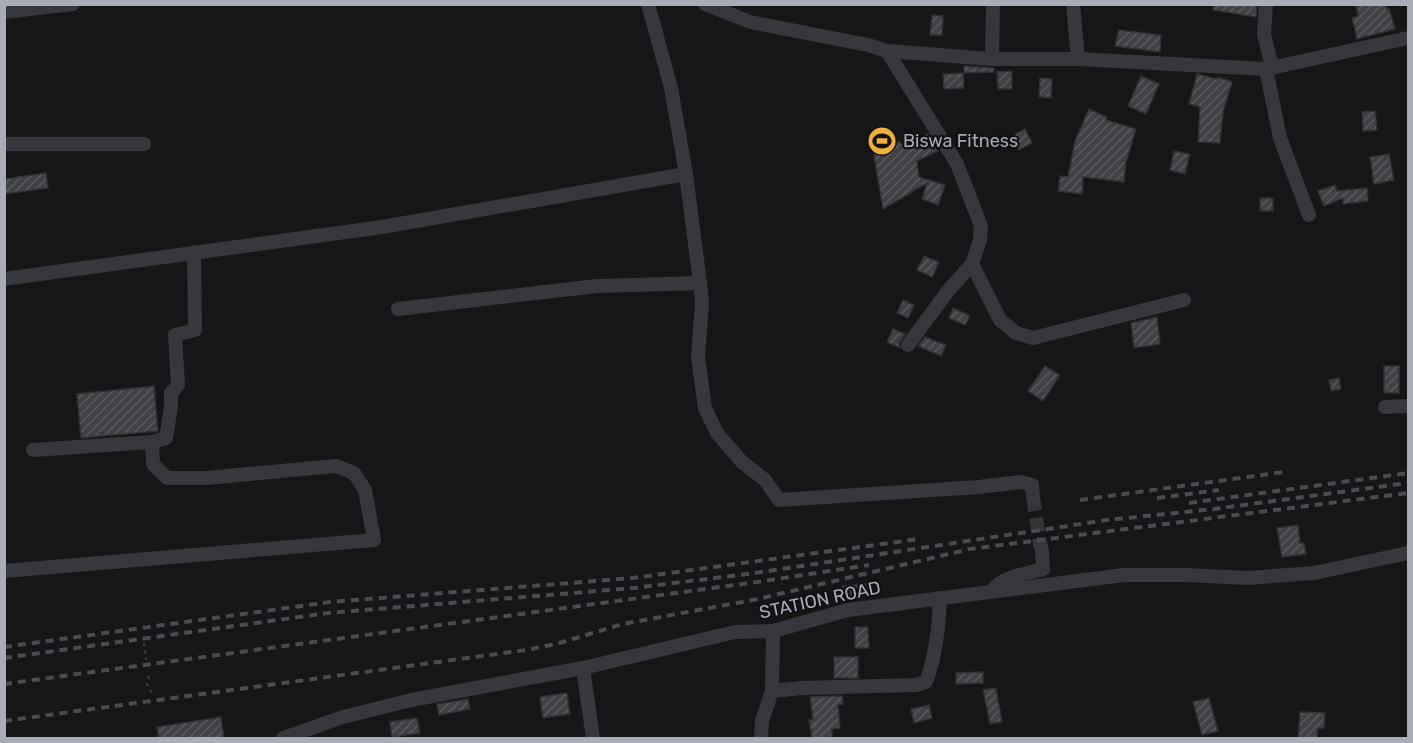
<svg xmlns="http://www.w3.org/2000/svg" width="1413" height="743" viewBox="0 0 1413 743" font-family="Rubik,sans-serif">
  <style>
    .building { fill: url(#building-hatch); stroke: #303034; stroke-width: 1.5 }
    .lines { fill: none; stroke-linecap: round; stroke-linejoin: round }
    .minor-tunnel { stroke: #333438; stroke-width: 14; stroke-dasharray: 14 7; stroke-linecap: butt }
    .path { stroke: #3d3f44; stroke-width: 2; stroke-dasharray: 3 4.5; stroke-linecap: butt }
    .minor { stroke: #37383d; stroke-width: 14 }
    .rail { stroke: #4a4c52; stroke-width: 4; stroke-dasharray: 8 6; stroke-linecap: butt }
    .labels { text-anchor: middle; dominant-baseline: central; stroke-width: 4.5; stroke-linejoin: round; paint-order: stroke }
    .poi-label { font-size: 18px; fill: #a8adb8; stroke: #111113; text-anchor: start }
    .street-label { font-size: 18px; fill: #a8adb8; stroke: #111113 }
  </style>
  <defs>
    <pattern id="building-hatch" width="6" height="6" patternUnits="userSpaceOnUse" patternTransform="scale(1.5)"><rect width="6" height="6" fill="#404145"/><path d="M-1 1l2-2M0 6l6-6M5 7l2-2" fill="none" stroke="#595a5e"/></pattern>
  </defs>
  <rect width="100%" height="100%" fill="#161618"/>
  <g class="building">
    <polygon points="1214,4 1257,4 1256,17 1213,10"/>
    <polygon points="1356,4 1386,4 1387,9 1389,8 1395,29 1357,39 1352,18 1358,16"/>
    <polygon points="932,15 943,16 942,35 930,35"/>
    <polygon points="1119,30 1161,35 1160,52 1115,46"/>
    <polygon points="964,66 994,68 994,72 964,73"/>
    <polygon points="1012,71 1012,89 998,89 997,72"/>
    <polygon points="963,73 964,88 944,89 943,74"/>
    <polygon points="1197,74 1217,79 1218,77 1232,82 1223,112 1220,143 1198,142 1200,107 1189,104"/>
    <polygon points="1141,76 1159,84 1146,114 1128,106"/>
    <polygon points="1040,78 1052,79 1051,98 1039,97"/>
    <polygon points="1089,109 1107,117 1106,120 1136,129 1126,162 1124,182 1083,177 1082,194 1058,191 1060,176 1068,177 1075,141"/>
    <polygon points="1375,111 1377,130 1363,131 1362,112"/>
    <polygon points="1025,129 1032,143 1019,150 1012,136"/>
    <polygon points="928,134 938,151 917,161 919,177 945,185 938,205 922,199 927,183 883,209 871,138 899,142 909,147 918,138"/>
    <polygon points="1174,151 1190,154 1185,174 1170,170"/>
    <polygon points="1389,154 1394,180 1374,184 1370,157"/>
    <polygon points="46,173 48,188 4,194 4,179"/>
    <polygon points="1335,185 1337,191 1367,188 1368,201 1343,204 1343,198 1324,206 1318,191"/>
    <rect x="1260" y="198" width="13" height="13"/>
    <polygon points="924,256 939,262 932,277 917,270"/>
    <polygon points="903,300 914,305 908,318 897,313"/>
    <polygon points="953,308 970,316 965,325 949,318"/>
    <polygon points="1157,317 1160,344 1134,348 1131,323"/>
    <polygon points="893,329 905,334 899,343 900,348 887,342"/>
    <polygon points="925,337 946,345 941,356 918,346"/>
    <polygon points="1045,366 1060,375 1043,401 1028,391"/>
    <rect x="1384" y="366" width="15" height="27"/>
    <polygon points="1339,378 1341,389 1331,391 1329,380"/>
    <polygon points="154,386 158,431 81,438 77,394"/>
    <polygon points="1298,525 1300,543 1304,543 1306,554 1282,557 1277,528"/>
    <polygon points="870,583 871,593 844,596 843,586"/>
    <polygon points="855,627 868,627 869,648 855,648"/>
    <rect x="834" y="657" width="24" height="21"/>
    <polygon points="983,672 983,683 956,684 956,673"/>
    <polygon points="996,688 1002,722 990,724 983,690"/>
    <polygon points="567,693 570,714 543,718 540,697"/>
    <polygon points="842,696 843,704 838,705 840,728 832,729 832,737 812,738 809,720 813,720 810,697"/>
    <polygon points="1209,698 1218,731 1202,735 1193,702"/>
    <polygon points="468,699 470,709 439,715 437,704"/>
    <polygon points="929,705 932,718 914,723 911,709"/>
    <polygon points="1300,712 1325,713 1324,728 1318,728 1317,738 1298,738"/>
    <polygon points="221,717 224,738 159,738 157,727"/>
    <polygon points="417,718 420,733 392,737 390,722"/>
  </g>
  <g class="lines">
    <polyline class="minor-tunnel" points="1033,497 1040,544"/>
    <g class="path">
      <polyline points="144,643 146,660"/>
      <polyline points="149,676 147,684 153,696"/>
    </g>
    <g class="minor">
      <polyline points="648,4 671,88 686,174 700,283 702,303 698,357 705,408 717,433 742,462 765,480 779,500 979,487 1021,482 1032,485 1033,497"/>
      <polyline points="705,4 750,22 868,45 887,51 992,59 1078,59 1266,69 1408,38"/>
      <polyline points="1073,4 1078,59"/>
      <polyline points="1266,4 1264,34 1272,67"/>
      <polyline points="4,12 73,4"/>
      <polyline points="887,51 957,164 981,226 980,240 972,264 948,291 908,345"/>
      <polyline points="992,59 993,4"/>
      <polyline points="1266,69 1280,138 1309,215"/>
      <polyline points="4,144 144,144"/>
      <polyline points="972,264 1000,320 1016,333 1033,338 1184,300"/>
      <polyline points="4,279 382,227 686,174"/>
      <polyline points="398,309 597,286 700,283"/>
      <polyline points="1385,407 1408,406"/>
      <polyline points="33,450 152,442 166,438 171,407 171,393 178,385 175,335 195,330 194,252"/>
      <polyline points="4,571 374,540 365,490 354,473 336,466 206,478 167,478 153,464 152,442"/>
      <path d="M995,587c14,-12 31,-13 48,-18l-1,-18 -2,-7"/>
      <polyline points="583,668 593,738"/>
      <path d="M772,691l30,-3 114,-3 10,-3c10,-26 13,-57 14,-84"/>
      <polyline points="283,738 343,717 411,700 583,668 735,632 773,631 848,610 1124,575 1187,575 1248,578 1314,573 1408,553"/>
      <polyline points="761,738 762,721 772,691 773,631"/>
    </g>
    <g class="rail">
      <polyline points="1157,498 1219,490"/>
      <polyline points="1080,500 1284,472"/>
      <polyline points="1189,503 1408,473"/>
      <polyline points="4,647 330,602 633,578 919,539"/>
      <polyline points="4,658 328,613 634,588 755,573 1107,520 1214,509 1408,483"/>
      <polyline points="4,684 757,582 869,565"/>
      <polyline points="4,721 526,650 556,644 623,624 758,599 970,549 1408,493"/>
    </g>
  </g>
  <defs>
    <g id="stadium-disc" transform="scale(1.5)"><circle r="9.5" fill="#f2b134" stroke="#111113"/><path d="M0-5a6.5 5 0 1 0 0 10a6.5 5 0 1 0 0-10ZM-3.5-1.8h7v3.6h-7Z" fill="#111"/></g>
  </defs>
  <g fill-rule="evenodd">
    <use href="#stadium-disc" x="882" y="141"/>
  </g>
  <g class="labels">
    <g class="poi-label">
      <text x="903" y="141">Biswa Fitness</text>
    </g>
    <g class="street-label">
      <text transform="translate(820 600) rotate(-12)">STATION ROAD</text>
    </g>
  </g>
  <rect width="1413" height="743" fill="none" stroke="#a8adb8" stroke-width="12"/>
</svg>
